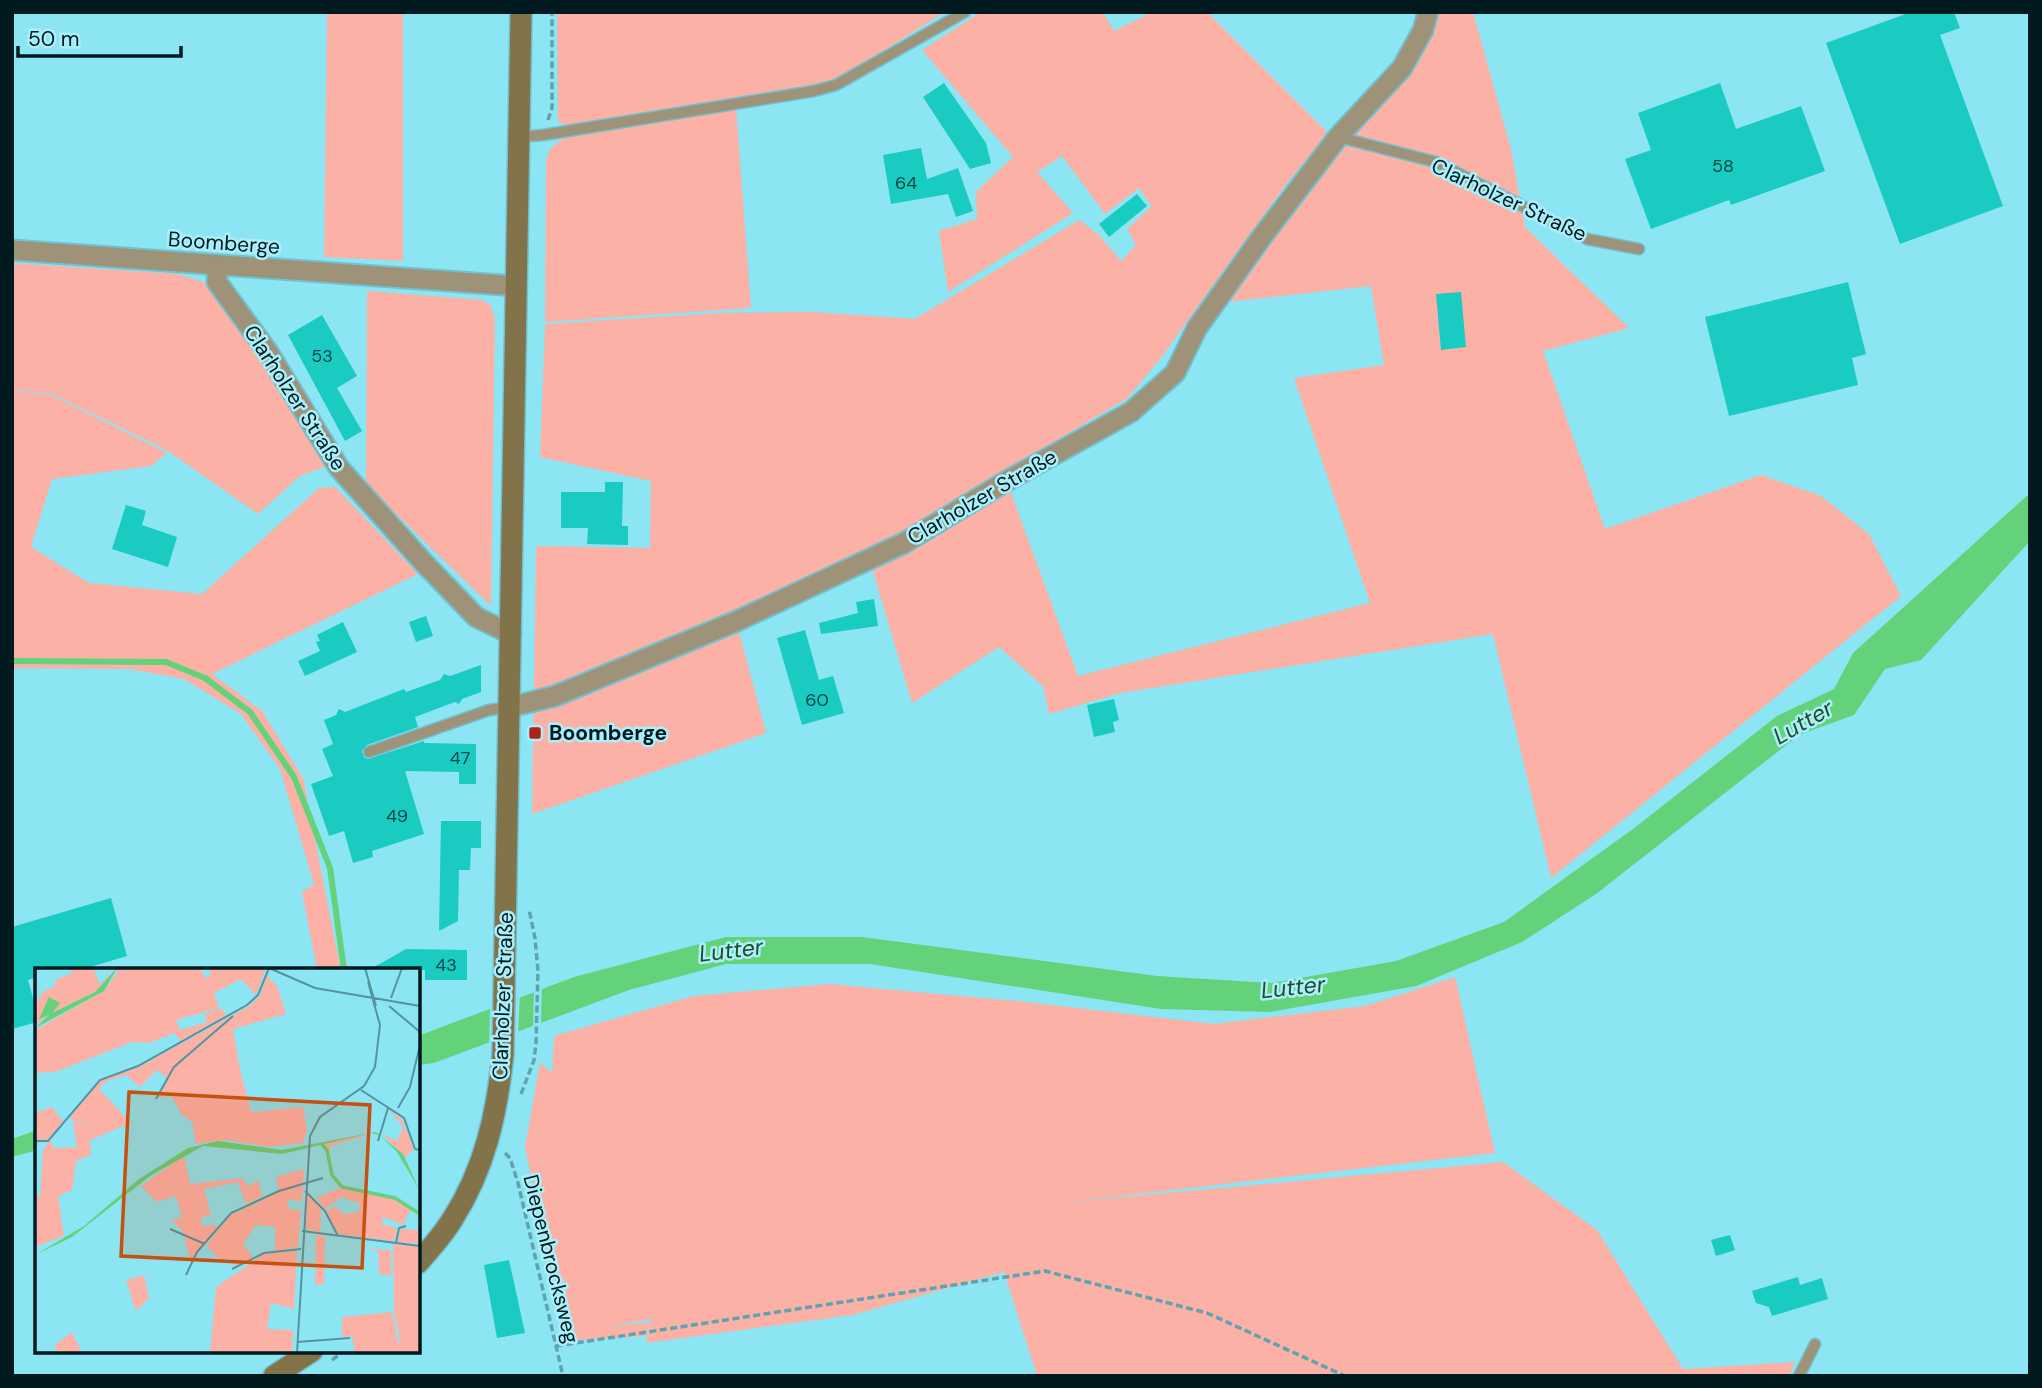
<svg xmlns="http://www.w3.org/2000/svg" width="2042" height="1388" viewBox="0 0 2042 1388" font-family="'DM Sans',sans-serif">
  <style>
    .green { fill: #fbb1a6 }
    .water { fill: #63d27a }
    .pier { fill: #8ce5f3 }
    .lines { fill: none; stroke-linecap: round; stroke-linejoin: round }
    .stream { stroke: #63d27a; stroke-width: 6 }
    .building { fill: #19cbc1 }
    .lane-casing { stroke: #73c0cd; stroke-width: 13 }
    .street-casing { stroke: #73c0cd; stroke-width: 23 }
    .secondary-casing { stroke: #73c0cd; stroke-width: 24 }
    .path { stroke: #5ea3ae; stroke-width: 3.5; stroke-dasharray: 7 3.5; stroke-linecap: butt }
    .lane { stroke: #9e9379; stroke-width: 10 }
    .street { stroke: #9e9379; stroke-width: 19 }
    .secondary { stroke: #83734b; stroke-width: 21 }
    .poi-dot { fill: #b1211b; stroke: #abeffa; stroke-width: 2.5 }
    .labels { text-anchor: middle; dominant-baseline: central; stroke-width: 5; stroke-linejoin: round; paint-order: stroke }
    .number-label { font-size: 18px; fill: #064648 }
    .street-label { font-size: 21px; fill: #001a1f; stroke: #abeffa }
    .poi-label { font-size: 21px; font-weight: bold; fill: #001a1f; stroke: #abeffa; text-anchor: start }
    .water-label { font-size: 23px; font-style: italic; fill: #204c29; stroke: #abeffa }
    .inset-river { fill: none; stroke: #63d27a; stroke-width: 3.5 }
    .inset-road { fill: none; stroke: #54949e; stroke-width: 2 }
    .view { fill: #c5500f; fill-opacity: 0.15; stroke: #c5500f; stroke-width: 3.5 }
    .inset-edge { fill: none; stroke: #001a1f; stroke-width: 3.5 }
  </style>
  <rect width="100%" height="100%" fill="#8ce5f3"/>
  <g class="green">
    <polygon points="327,12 403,12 403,261 324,257"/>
    <polygon points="557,12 945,12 835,81 566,125 558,122"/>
    <polygon points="981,12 1103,12 1114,31 1153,12 1207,12 1328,133 1284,187 1160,359 1128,398 866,553 734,613 766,733 532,814 536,546 650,548 651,481 540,457 545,324 718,313 811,312 915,319 1079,220 1099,235 1121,261 1136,245 1127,229 1152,206 1139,188 1105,214 1062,156 1037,172 1073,213 948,292 939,231 977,219 976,192 1013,157 922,50"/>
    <path d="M1439,12h34l38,137 14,78 104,101 -86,23 62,178 156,-54 60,21 48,38 32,62 -350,282 -58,-244 -373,59 -71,21 -6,-28 -44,-39 -87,56 -40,-135 138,-78 68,186 292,-73 -76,-225 90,-13 -13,-79 -145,16c40,-58 84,-112 128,-167 31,-38 68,-76 85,-123z"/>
    <polygon points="736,108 751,308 545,322 546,162 550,149 564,138"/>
    <polygon points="12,263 177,274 210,284 327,466 300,476 258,514 168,451 50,393 12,390"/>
    <polygon points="367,291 483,300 491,306 495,319 491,606 366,485"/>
    <polygon points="12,391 49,394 167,453 151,466 52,479 31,547 89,583 202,594 319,488 335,487 418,574 212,674 262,711 303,778 340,967 343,970 317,970 302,892 314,884 280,769 241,714 184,679 129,669 12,668"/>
    <polygon points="1455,977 1495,1153 1068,1202 1503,1162 1597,1230 1683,1369 1795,1362 1789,1376 1037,1376 1004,1272 853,1315 646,1343 652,1319 605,1327 651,1322 646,1336 566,1341 525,1147 540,1063 552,1073 554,1036 694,996 829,984 1026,1002 1214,1024 1365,1006"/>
  </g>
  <g class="water">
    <polygon points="2030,493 2030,541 1921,660 1885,669 1854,715 1799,735 1596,894 1522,942 1416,986 1270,1012 1161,1009 870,964 726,964 629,990 434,1063 418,1065 418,1036 574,977 726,937 862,937 1157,976 1272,983 1396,961 1504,922 1633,829 1777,716 1834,689 1853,653"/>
    <polygon points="37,1130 37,1150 12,1157 12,1139"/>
  </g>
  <g class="pier">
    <polygon points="542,985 541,1027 533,1030 534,989"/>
    <polygon points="520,994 518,1035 489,1046 490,1005"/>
  </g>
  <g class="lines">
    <polyline class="stream" points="12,661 166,662 205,678 250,712 294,777 330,868 344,970"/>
  </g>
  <g class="building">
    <polygon points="1911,12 1954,12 1960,28 1940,35 2003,206 1900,244 1826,43"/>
    <polygon points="944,83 986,143 991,163 970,169 923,97"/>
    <polygon points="1720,83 1736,129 1801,106 1825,171 1731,205 1729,200 1651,229 1625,159 1651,150 1638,113"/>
    <polygon points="921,148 927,179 958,168 973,211 956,217 948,194 891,204 883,155"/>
    <polygon points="1137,194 1147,206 1109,237 1099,224"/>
    <polygon points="1848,282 1866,354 1852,358 1858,385 1729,416 1705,317"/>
    <polygon points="1461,292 1466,347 1441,350 1436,294"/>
    <polygon points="322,315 357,376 337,388 362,431 345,441 288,335"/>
    <polygon points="605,482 623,482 622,526 628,526 628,545 587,544 588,528 561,528 561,492 605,492"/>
    <polygon points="126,505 146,511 142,525 177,537 168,567 112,549"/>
    <polygon points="874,599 878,626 821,634 819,623 858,613 856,602"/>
    <polygon points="426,616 433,636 416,642 409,622"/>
    <polygon points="343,622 357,652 305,676 298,661 320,651 316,642 320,641 317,635"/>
    <polygon points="805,630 819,680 833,676 844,713 802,725 777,638"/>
    <polygon points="481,665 481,692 462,699 459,704 455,702 415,717 418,727 367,745 362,751 364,757 368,759 424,741 424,743 476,744 476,784 459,784 459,772 405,771 424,834 372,851 373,857 353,863 344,831 329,836 311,784 333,776 322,749 333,744 324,720 336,715 339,709 345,712 404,689 406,692 440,680 444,674 450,676"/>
    <polygon points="1114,699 1119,720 1113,722 1115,732 1094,737 1087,705"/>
    <polygon points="441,821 481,821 481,848 471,848 470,870 459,870 458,921 439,931"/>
    <polygon points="111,898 127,956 80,970 37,970 37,977 28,980 37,1012 37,1022 12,1029 12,927"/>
    <polygon points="406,949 467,950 467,980 425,980 425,970 369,970"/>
    <polygon points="1730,1235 1735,1250 1716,1256 1711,1240"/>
    <polygon points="509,1260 525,1333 497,1338 484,1265"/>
    <polygon points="1798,1277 1800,1285 1822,1278 1828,1299 1772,1316 1769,1307 1756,1303 1752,1291"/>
  </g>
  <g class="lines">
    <g class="lane-casing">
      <g id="lane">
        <polyline points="519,137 543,135 814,91 836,85 965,12"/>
        <polyline points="1338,137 1436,162 1587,239 1639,249"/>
        <polyline points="369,752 489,710 509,707"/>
        <polyline points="1799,1376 1815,1344"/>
      </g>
    </g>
    <g class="street-casing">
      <g id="street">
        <polyline points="12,250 516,286"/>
        <polyline points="217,266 217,282 268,352 339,468 424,563 476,617 511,634"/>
        <polyline points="510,707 555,696 737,621 904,543 1005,482 1131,412 1175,373 1197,328 1261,238 1338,137 1402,68 1423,30 1428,12"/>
      </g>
    </g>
    <g class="secondary-casing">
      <g id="secondary">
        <path d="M418,1263c12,-14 25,-28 34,-43 33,-51 45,-107 51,-166l18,-1042"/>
        <polyline points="274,1376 312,1351"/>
      </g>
    </g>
    <g class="path">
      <polyline points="548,120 552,108 552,12"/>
      <polyline points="521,1094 534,1060 536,1043 538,971 535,938 529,909"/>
      <polyline points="505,1153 510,1158 518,1183 563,1376"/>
      <polyline points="556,1346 1045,1271 1207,1313 1345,1376"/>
      <polyline points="332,1360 344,1351"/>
    </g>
    <use href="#lane" class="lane"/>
    <use href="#street" class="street"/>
    <use href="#secondary" class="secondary"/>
  </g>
  <rect class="poi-dot" x="528" y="726" width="14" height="14" rx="3.5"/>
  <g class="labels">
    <g class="number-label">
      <text x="1723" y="166">58</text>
      <text x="906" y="183">64</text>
      <text x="322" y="356">53</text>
      <text x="817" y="700">60</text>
      <text x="460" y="758">47</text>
      <text x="397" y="816">49</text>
      <text x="446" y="965">43</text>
    </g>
    <g class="street-label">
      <text transform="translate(1509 200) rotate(25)">Clarholzer Straße</text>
      <text transform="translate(224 243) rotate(4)">Boomberge</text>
      <text transform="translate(295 398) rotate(57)">Clarholzer Straße</text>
      <text transform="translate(982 497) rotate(-30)">Clarholzer Straße</text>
      <text transform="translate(503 996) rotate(-88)">Clarholzer Straße</text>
      <text transform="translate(551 1259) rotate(76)">Diepenbrocksweg</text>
    </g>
    <g class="poi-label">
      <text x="549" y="733">Boomberge</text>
    </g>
    <g class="water-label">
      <text transform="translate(1803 722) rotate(-30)">Lutter</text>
      <text transform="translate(731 950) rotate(-7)">Lutter</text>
      <text transform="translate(1293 987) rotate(-6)">Lutter</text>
    </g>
  </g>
  <g transform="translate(35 968)">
    <rect width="385" height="385" fill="#8ce5f3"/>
    <path d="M36,0h22l7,16 17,-16 -22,24 -43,21 -6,-7 -6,12 9,-3 -14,10v-21l8,-12 13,-7 -1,-5 17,-7zM85,0h80l6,11 5,-5 -3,-6h58l-10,27 -15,-16 -27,14 5,15 -43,12 4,10 27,-8 -2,-8 15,-6 7,7 -47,26 -5,-8 -26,10 -17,-1 -77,30 -20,1v-43l69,-39zM232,7l10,11 9,28 -53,15 7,40 11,43 52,-5 4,23 -4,13 -33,4 -45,-7 -29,4 -4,-21 9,-1h-9l-11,-8 -9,-17h-14l10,-18 -11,-9 -17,17 -14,-12 -19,6 -8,8 32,34 -41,17 1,15 -15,6 -4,29 -14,6 6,40 -29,11v-57l5,8 3,-48 7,-10 4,8 23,-1 -4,-25 16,-2 -17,1 -1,-5 29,-35 39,-14 110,-61 11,-10zM17,139l11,14 -16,19h-10l-2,-27zM355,143l12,8 12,30 -9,8 -23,-23 15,7 6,-14zM336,166l-41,12v17l3,13 11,11 52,10 15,12 -8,16 -20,-8 -1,7 15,4 -3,13 -55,-7 -13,-22 8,-6 10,8 14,-2 3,-8 -20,-7 -16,12 -9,-11 24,-10 -9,-13 -4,-23 -7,-9zM149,187l6,29 52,-6 6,8 10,-6 4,16 -16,8 -8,-22 -34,7 7,27 -10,1 1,9 17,-1 -28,37 -8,-30 -11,-12 10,-3 -6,-21 -19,6 -16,-16zM269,201l-2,32 -14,-1v8l13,3 -3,36 -23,4v-24l-19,-2 -13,19 10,13 -18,10 -4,-9 -10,3 -15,-16 25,-30 48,-23 -3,-15zM272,226l14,15 -1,23 -14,-3zM365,261l20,1v14l-22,-2zM281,267l9,1 -1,48 -9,1zM337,274l1,7 18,1v26l-12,-2 -1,-23 -6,-1zM358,276l27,3v106h-65l-3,-17 -10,1v-20l50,-5 6,31 2,-2 -6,-30zM262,283l-3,58 -23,-6 -4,26 26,1 -1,23h-137l55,-1 6,-65 48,-33zM109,307l5,23 -13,13 -10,-31zM37,364l10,21h-23l-5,-7z" fill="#fbb1a6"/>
    <path d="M82,0l-13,23 -69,37 14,-13 -10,4 10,-22 11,6 -8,10 43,-21zM341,164l27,22 17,37 -23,-39 -16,-16 -10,-3 -89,21 -79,-8 -53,30 -78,61 -37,18 49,-29 55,-47 49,-31 30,-7 64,9z" fill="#63d27a"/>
    <path class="inset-river" d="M286,175l6,7 5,25 10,12 53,11 25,16"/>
    <path class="inset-road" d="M234,0l46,20 105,18M330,0l11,38M356,30l11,-30M354,38l31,26M326,122l43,28 11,31 5,1M121,131l18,-32 59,-51M363,140l12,-21 10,-42M0,173h13l52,-61 38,-14 109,-61 11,-10 11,-27M343,173l10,-33M270,223l20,20 13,25M135,261l35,15M267,263l118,15M361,275l3,-15 7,-2M197,301l32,-16 37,-4M151,307l11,-23 34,-39 48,-22 44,-13M262,374l53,-4M262,385l13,-217 10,-19 44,-31 11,-19 5,-42 -12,-43"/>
    <path class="view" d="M94,124l241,13 -8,163 -241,-12z"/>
    <rect width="385" height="385" class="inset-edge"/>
  </g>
  <rect width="2042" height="1388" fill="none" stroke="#001a1f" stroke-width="28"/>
  <path d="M18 46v10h163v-10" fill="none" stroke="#001a1f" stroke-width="3.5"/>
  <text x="28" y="46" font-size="21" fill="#001a1f" stroke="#abeffa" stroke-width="5" paint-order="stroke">50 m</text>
</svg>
